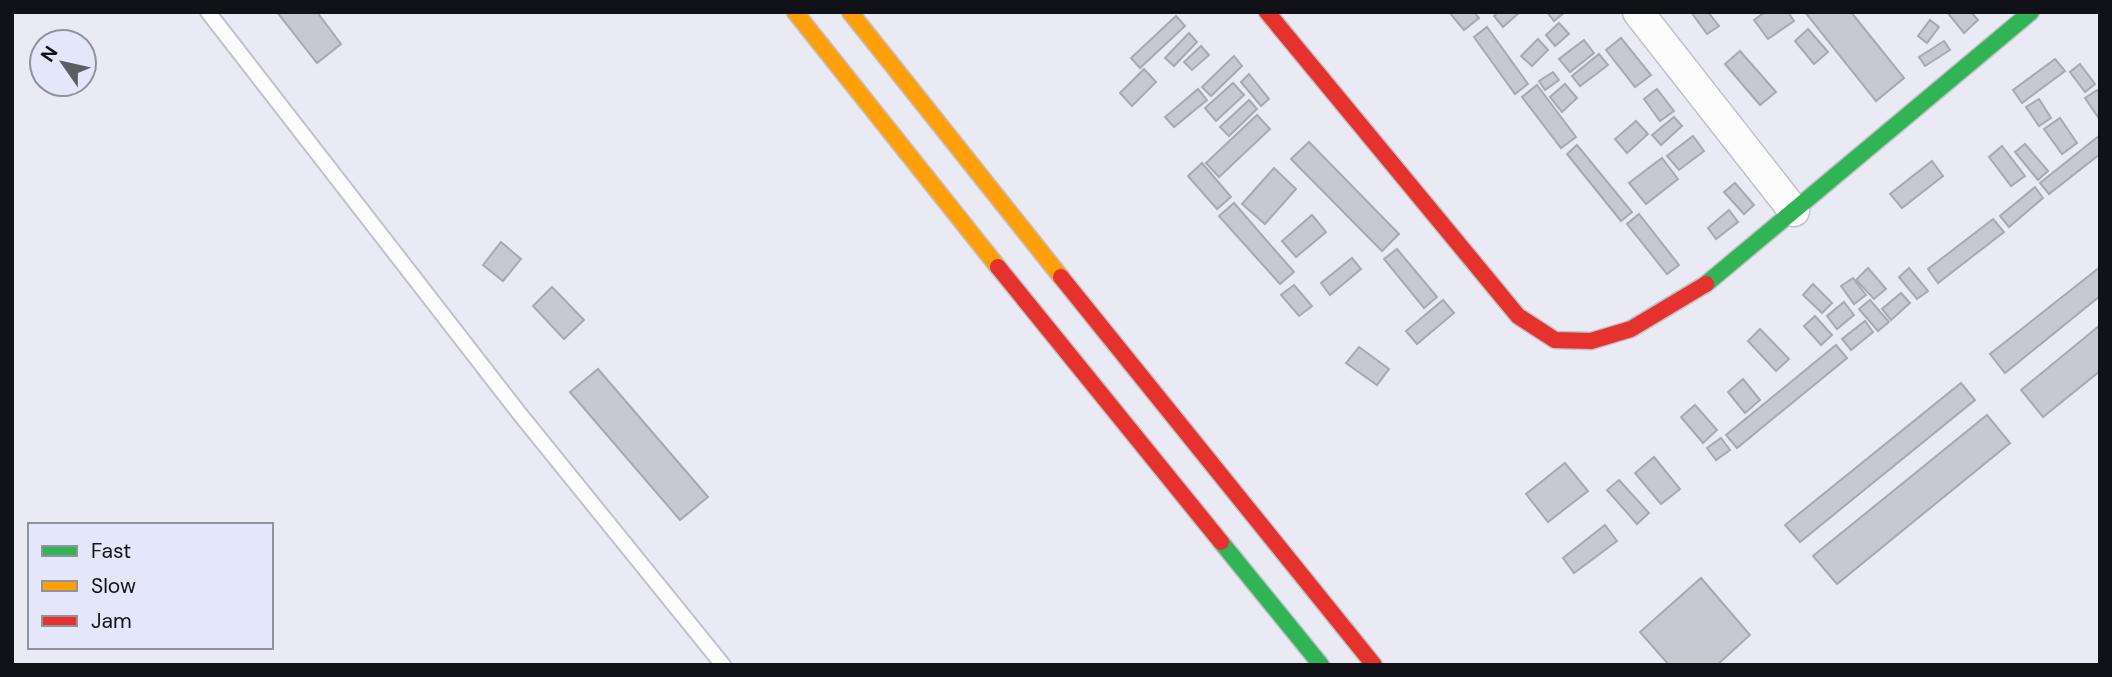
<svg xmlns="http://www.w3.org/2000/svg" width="2112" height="677" viewBox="0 0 2112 677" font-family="'DM Sans',sans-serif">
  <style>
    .building { fill: #c7c8d0; stroke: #a8a9b0; stroke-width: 2 }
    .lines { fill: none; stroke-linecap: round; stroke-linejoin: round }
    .lane-casing { stroke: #c0c1c9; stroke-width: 18 }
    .street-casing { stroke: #c0c1c9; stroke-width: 33 }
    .fast-casing { stroke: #c0c1c9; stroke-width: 19 }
    .slow-casing { stroke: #c0c1c9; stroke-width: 19 }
    .jam-casing { stroke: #c0c1c9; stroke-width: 19 }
    .lane { stroke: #fcfcfd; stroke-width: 14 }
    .street { stroke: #fcfcfd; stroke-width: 30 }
    .fast { stroke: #30b455; stroke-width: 16 }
    .slow { stroke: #ff9f0a; stroke-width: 16 }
    .jam { stroke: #e5322d; stroke-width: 16 }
  </style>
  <rect width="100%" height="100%" fill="#e9eaf4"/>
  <g class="building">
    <polygon points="277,12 317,12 341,44 317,63"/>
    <polygon points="1449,12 1474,12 1479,18 1464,30"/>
    <polygon points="1498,12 1520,12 1503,27 1494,16"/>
    <polygon points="1547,12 1565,12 1554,21"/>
    <polygon points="1691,12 1708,12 1719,26 1707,34"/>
    <polygon points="1765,12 1788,12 1794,21 1768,39 1754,20"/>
    <polygon points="1805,12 1851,12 1904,78 1876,101"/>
    <polygon points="1947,12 1971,12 1978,20 1964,33"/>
    <polygon points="1176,16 1185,26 1140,68 1131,58"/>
    <polygon points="1930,20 1939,27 1927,43 1918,36"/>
    <polygon points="1559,23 1569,34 1555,46 1546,35"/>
    <polygon points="1487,27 1528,84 1515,94 1474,37"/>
    <polygon points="1808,29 1828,52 1814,64 1795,41"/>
    <polygon points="1189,33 1197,42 1174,66 1165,58"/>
    <polygon points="1621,38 1651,75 1635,87 1606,50"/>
    <polygon points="1538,39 1548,50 1532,66 1521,56"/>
    <polygon points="1584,40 1594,53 1570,72 1559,59"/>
    <polygon points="1944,41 1950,50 1925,66 1919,57"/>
    <polygon points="1201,46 1209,55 1192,70 1184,62"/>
    <polygon points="1740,51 1776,92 1760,105 1725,64"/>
    <polygon points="1599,54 1608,65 1580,86 1572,76"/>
    <polygon points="1234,56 1242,66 1211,96 1202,87"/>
    <polygon points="2055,59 2065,71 2022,103 2013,90"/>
    <polygon points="2080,64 2095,84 2085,92 2070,72"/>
    <polygon points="1144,69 1156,82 1132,106 1120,93"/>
    <polygon points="1553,72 1559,80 1545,90 1539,81"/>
    <polygon points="1249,74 1269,99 1261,106 1241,82"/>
    <polygon points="1233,83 1244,95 1216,121 1205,108"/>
    <polygon points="1565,84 1577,98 1562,112 1550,97"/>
    <polygon points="1537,85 1576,137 1561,148 1522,97"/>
    <polygon points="1198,89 1207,100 1174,127 1165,117"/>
    <polygon points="1657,89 1674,111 1660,121 1644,99"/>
    <polygon points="2097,90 2100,94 2100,120 2085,98"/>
    <polygon points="2039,99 2051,118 2039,126 2026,107"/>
    <polygon points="1249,100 1257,109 1229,136 1220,127"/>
    <polygon points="1257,115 1270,129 1219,177 1206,163"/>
    <polygon points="1674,117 1682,126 1661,145 1652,135"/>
    <polygon points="2060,118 2077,143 2062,154 2044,129"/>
    <polygon points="1636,121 1648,134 1627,153 1615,139"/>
    <polygon points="2100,135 2100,154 2049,194 2040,183"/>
    <polygon points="1693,136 1704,151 1679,170 1667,156"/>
    <polygon points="1309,142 1399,234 1382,251 1291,159"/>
    <polygon points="2025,144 2048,171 2038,180 2015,152"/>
    <polygon points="1577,145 1632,212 1621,221 1567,154"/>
    <polygon points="2002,146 2025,176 2011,186 1989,157"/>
    <polygon points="1662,158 1678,179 1646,204 1629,183"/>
    <polygon points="1932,161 1943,176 1902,208 1890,194"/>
    <polygon points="1202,163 1231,197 1217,209 1188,176"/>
    <polygon points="1274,168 1296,189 1265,224 1242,204"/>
    <polygon points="1735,183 1754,205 1744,214 1724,192"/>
    <polygon points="2035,187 2043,198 2009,227 2000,216"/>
    <polygon points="1234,203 1294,272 1280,284 1219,216"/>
    <polygon points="1729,210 1738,222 1716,239 1708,228"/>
    <polygon points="1639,214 1679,265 1667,274 1627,224"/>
    <polygon points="1312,215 1326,232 1296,257 1282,241"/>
    <polygon points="1993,219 2004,232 1938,283 1928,269"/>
    <polygon points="501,242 521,259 503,281 483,265"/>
    <polygon points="1397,249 1437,297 1424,308 1384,259"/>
    <polygon points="1352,258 1361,269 1330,295 1321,283"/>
    <polygon points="2100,267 2100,296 2005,373 1990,354"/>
    <polygon points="1868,268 1886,289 1874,299 1856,280"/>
    <polygon points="1909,268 1928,291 1917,299 1899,277"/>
    <polygon points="1853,278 1866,295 1854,304 1841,286"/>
    <polygon points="1813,284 1832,303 1822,313 1803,295"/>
    <polygon points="1294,285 1312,306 1299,316 1281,295"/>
    <polygon points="552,287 584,320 564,339 533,306"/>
    <polygon points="1901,293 1910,303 1891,320 1882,309"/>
    <polygon points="1443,300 1454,313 1417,344 1406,331"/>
    <polygon points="1870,300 1889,322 1878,331 1859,309"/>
    <polygon points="1844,302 1854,315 1837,329 1827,316"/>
    <polygon points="1815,316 1832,335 1821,345 1804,326"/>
    <polygon points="1865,321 1873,332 1851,350 1842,339"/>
    <polygon points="2100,325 2100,371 2043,417 2021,390"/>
    <polygon points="1760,329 1789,359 1776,371 1748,341"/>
    <polygon points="1836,345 1847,358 1737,448 1726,435"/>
    <polygon points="1359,347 1389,369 1377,385 1346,363"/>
    <polygon points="598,369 708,497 680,520 570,392"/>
    <polygon points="1743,379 1760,400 1745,413 1728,392"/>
    <polygon points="1961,383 1975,400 1800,542 1785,525"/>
    <polygon points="1695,405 1717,430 1703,443 1681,417"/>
    <polygon points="1987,415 2010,443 1837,584 1813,556"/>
    <polygon points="1721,438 1730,450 1716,460 1707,448"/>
    <polygon points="1654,457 1680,489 1661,504 1635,473"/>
    <polygon points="1565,463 1588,491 1548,522 1526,494"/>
    <polygon points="1619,480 1649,513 1637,524 1607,490"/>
    <polygon points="1605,525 1617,541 1574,573 1563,558"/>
    <polygon points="1701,578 1750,635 1717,665 1669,665 1640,632"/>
  </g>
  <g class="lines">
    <g class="lane-casing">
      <polyline id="lane" points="208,12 519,413 723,665"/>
    </g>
    <g class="street-casing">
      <polyline id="street" points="1638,12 1794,211"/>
    </g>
    <g class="fast-casing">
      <g id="fast">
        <polyline points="1706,284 2031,12"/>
        <polyline points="1221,542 1321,665"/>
      </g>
    </g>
    <g class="slow-casing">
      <g id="slow">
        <polyline points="795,12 998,267"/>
        <polyline points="850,12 1061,277"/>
      </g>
    </g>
    <g class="jam-casing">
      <g id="jam">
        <polyline points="1267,12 1518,316 1555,340 1591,341 1631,329 1706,284"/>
        <polyline points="998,267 1221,542"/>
        <polyline points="1061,277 1374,665"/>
      </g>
    </g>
    <use href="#lane" class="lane"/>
    <use href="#street" class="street"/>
    <use href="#fast" class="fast"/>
    <use href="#slow" class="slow"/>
    <use href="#jam" class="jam"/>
  </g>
  <rect width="2112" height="677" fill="none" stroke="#111218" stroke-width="28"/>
  <rect x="28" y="523" width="245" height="126" fill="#e4e7f9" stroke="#90929f" stroke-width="2"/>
  <rect x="42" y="546" width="35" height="10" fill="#30b455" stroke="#90929f" stroke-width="2"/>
  <text x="91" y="558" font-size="21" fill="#111218">Fast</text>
  <rect x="42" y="581" width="35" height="10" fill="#ff9f0a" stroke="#90929f" stroke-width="2"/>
  <text x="91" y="593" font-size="21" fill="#111218">Slow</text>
  <rect x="42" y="616" width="35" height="10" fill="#e5322d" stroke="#90929f" stroke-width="2"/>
  <text x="91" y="628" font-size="21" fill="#111218">Jam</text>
  <g transform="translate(63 63) rotate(304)"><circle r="33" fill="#e4e7f9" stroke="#90929f" stroke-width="2"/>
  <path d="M0-5L12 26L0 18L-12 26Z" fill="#5d5e65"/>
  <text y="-10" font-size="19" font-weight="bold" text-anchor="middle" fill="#111218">N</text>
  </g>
</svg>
